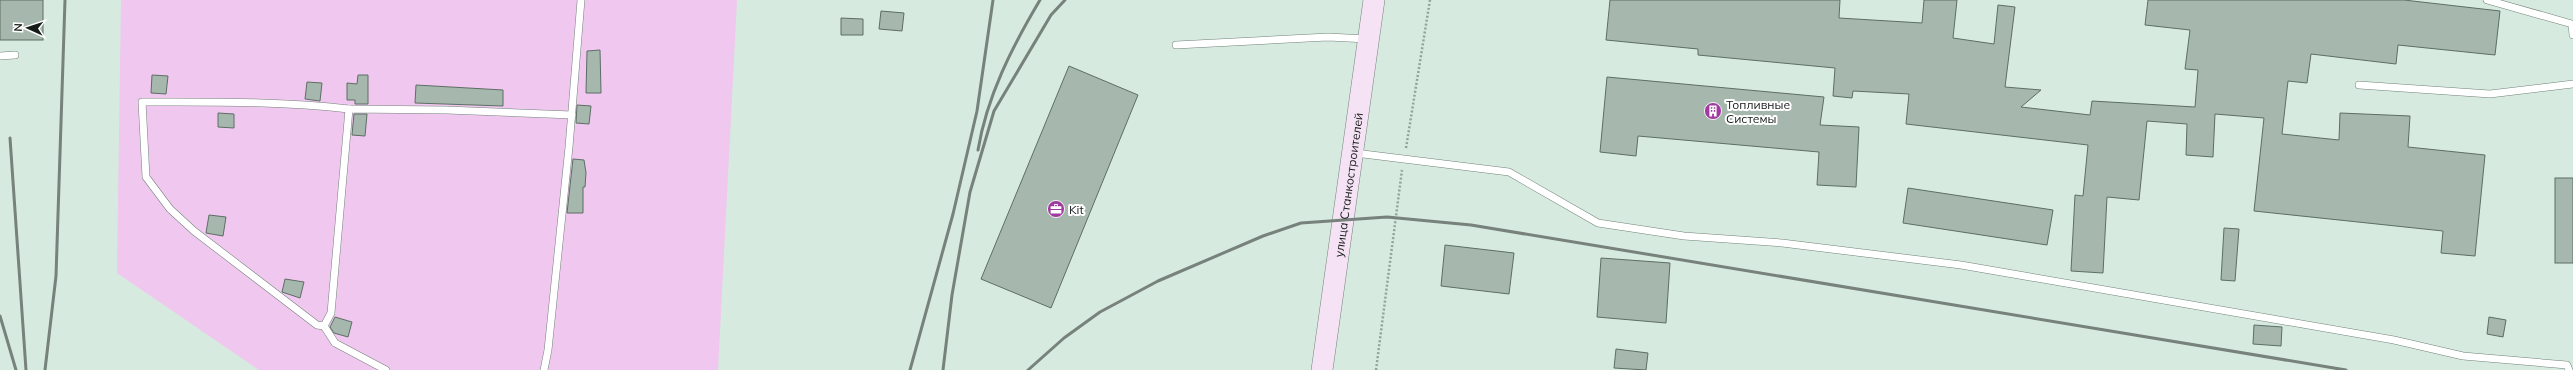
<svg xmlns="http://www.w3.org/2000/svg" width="2573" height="370" viewBox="0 0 2573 370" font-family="Mulish,sans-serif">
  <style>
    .green { fill: #f0c7ee }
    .building { fill: #a6b8ae; stroke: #5d6e65 }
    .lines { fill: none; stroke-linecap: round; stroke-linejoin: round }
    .lane-casing { stroke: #72837a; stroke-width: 8 }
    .secondary-casing { stroke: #72837a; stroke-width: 22 }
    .path { stroke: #93a29a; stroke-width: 2.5; stroke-dasharray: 2 2; stroke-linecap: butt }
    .lane { stroke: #fff; stroke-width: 7 }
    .secondary { stroke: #f6e2f5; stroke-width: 21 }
    .rail { stroke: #76827b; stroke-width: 3 }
    .labels { text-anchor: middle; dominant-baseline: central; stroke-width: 4; stroke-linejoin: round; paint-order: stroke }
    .poi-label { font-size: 12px; fill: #151b18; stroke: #fff; text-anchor: start }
    .street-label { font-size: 12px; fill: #151b18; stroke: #fff }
  </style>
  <rect width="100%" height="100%" fill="#d7eadf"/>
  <polygon class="green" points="121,0 737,0 718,370 259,370 117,273"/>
  <g class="building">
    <rect x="0" y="0" width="43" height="40"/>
    <polygon points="1610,0 1840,0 1839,18 1922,23 1924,0 1957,0 1953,38 1994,44 1998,5 2015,7 2005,87 2041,90 2021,107 2090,115 2092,101 2195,107 2198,70 2185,69 2190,30 2145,25 2148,0 2404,0 2500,11 2495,55 2398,45 2396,64 2311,54 2307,83 2288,81 2282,134 2339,140 2340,113 2410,116 2408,147 2485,155 2475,256 2441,253 2443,231 2254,211 2264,118 2215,114 2213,157 2186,155 2187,124 2147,121 2139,200 2107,197 2103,273 2071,271 2075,195 2083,196 2088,145 1906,124 1909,94 1853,91 1852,98 1833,96 1835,68 1698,55 1698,49 1606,40"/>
    <polygon points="881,11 904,13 902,31 879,29"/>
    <polygon points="841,18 863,19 863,35 841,35"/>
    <polygon points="600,50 601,93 586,93 587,51"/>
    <polygon points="1069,66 1138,95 1051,308 981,279"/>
    <polygon points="152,75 168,76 166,94 151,93"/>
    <polygon points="358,75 368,75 368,104 355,104 355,100 347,100 347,83 357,84"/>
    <polygon points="1607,77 1824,97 1820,125 1859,127 1856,187 1817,185 1819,152 1638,136 1636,156 1600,152"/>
    <polygon points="307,82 322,83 320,101 305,99"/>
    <polygon points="416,85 503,90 503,106 415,103"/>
    <polygon points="577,105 591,106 589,124 576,123"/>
    <polygon points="218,113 234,114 234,128 218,127"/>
    <polygon points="354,114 367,114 365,136 352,135"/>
    <polygon points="573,159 584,160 586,173 585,187 583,187 583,213 567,213"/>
    <rect x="2555" y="178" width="18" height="85"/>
    <polygon points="1908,188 2053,210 2047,245 1903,223"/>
    <polygon points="209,215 226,217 223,236 206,233"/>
    <polygon points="2224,228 2239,229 2235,281 2221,280"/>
    <polygon points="1445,245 1514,253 1509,294 1441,286"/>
    <polygon points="1601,258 1670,263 1666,323 1597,317"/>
    <polygon points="285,279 304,282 300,298 282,292"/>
    <polygon points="335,317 352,322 348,337 334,333 330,327"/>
    <polygon points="2489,317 2506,320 2503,337 2487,334"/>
    <polygon points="2254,325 2282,327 2281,346 2253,344"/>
    <polygon points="1616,349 1648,353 1646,370 1614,368"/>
  </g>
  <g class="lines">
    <g class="lane-casing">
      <g id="lane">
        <polyline points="2487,0 2572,24 2573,35"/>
        <polyline points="1176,45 1328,37 1367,39"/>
        <polyline points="0,56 15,55"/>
        <polyline points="2359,85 2490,94 2573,84"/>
        <polyline points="1355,153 1509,172 1598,223 1684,236 1782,243 1961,265 2394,340 2463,356 2567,365 2569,370"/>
        <path d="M324,326l-7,-1 -123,-94 -24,-22 -24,-32 -4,-75c69,0 138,-1 207,7"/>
        <polyline points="386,370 335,343 324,326 331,313 349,109 447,110 572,115"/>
        <polyline points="544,370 548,350 569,147 581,0"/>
      </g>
    </g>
    <g class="secondary-casing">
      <g id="secondary">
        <path id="s1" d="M1322,370l52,-370"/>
      </g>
    </g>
    <g class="path">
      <polyline points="1406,148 1430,0"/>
      <polyline points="1376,370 1402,170"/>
    </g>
    <use href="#lane" class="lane"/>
    <use href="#secondary" class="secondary"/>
    <g class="rail">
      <polyline points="10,138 26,370"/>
      <path d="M978,150c9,-54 34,-103 62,-150"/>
      <polyline points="0,316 16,370"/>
      <polyline points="45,370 56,276 65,0"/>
      <polyline points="910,370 953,214 977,111 993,0"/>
      <polyline points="943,370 952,295 970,192 994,111 1051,15 1065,0"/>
      <polyline points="1028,370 1064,338 1100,312 1158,281 1263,236 1301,223 1387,217 1471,225 2346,370"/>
    </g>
  </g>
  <defs>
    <g id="building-disc" transform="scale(0.9)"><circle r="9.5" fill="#9f3a9e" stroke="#fff"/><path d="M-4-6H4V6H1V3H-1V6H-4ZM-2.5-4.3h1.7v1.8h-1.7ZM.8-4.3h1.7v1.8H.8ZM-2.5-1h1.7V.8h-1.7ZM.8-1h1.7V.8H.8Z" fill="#fff"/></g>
    <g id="office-disc" transform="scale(0.9)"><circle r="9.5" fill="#9f3a9e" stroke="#fff"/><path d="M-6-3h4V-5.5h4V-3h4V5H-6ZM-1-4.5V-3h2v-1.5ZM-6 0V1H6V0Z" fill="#fff"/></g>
  </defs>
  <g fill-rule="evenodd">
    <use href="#building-disc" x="1713" y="111"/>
    <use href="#office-disc" x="1056" y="209"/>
  </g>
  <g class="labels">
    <g class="poi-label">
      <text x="1726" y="104">Топливные<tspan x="1726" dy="14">Системы</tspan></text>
      <text x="1069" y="209">Kit</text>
    </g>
    <g class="street-label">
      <text stroke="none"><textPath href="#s1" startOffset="187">улица Станкостроителей</textPath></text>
    </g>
  </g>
  <g transform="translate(28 28) rotate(273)" stroke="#ffffff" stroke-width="3" paint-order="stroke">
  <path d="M0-3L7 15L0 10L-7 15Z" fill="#151b18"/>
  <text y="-6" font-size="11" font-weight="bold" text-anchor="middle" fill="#151b18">N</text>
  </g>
</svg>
